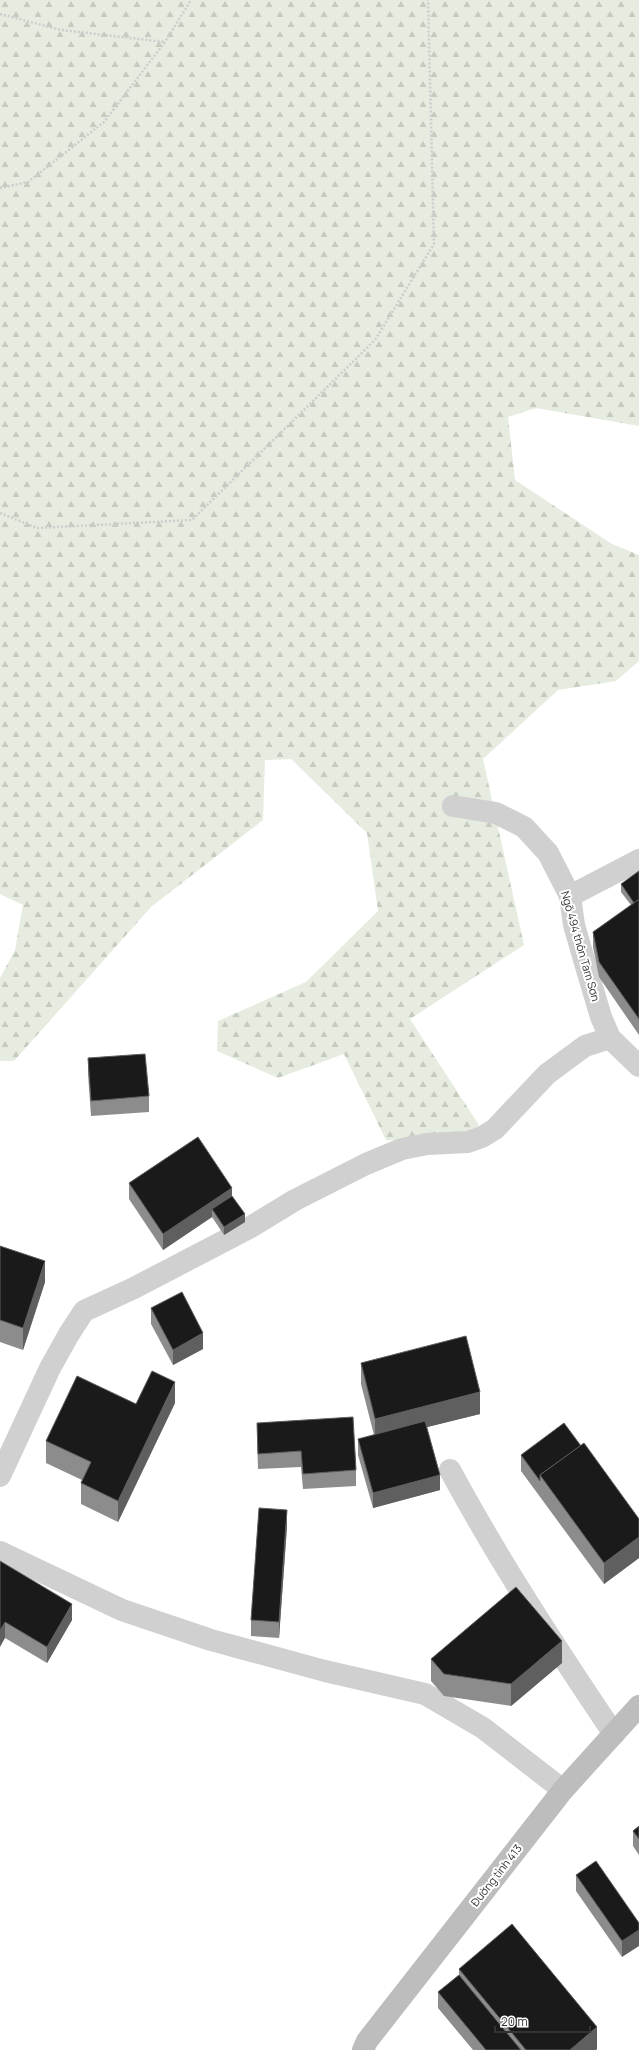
<svg xmlns="http://www.w3.org/2000/svg" width="639" height="2050" viewBox="0 0 639 2050" font-family="Manrope,sans-serif">
  <style>
    .forest { fill: url(#forest-firs) }
    .lines { fill: none; stroke-linecap: round; stroke-linejoin: round }
    .path { stroke: #cdcdcd; stroke-width: 2.5; stroke-dasharray: 2 2; stroke-linecap: butt }
    .minor { stroke: #d0d0d0; stroke-width: 22 }
    .tertiary { stroke: #d0d0d0; stroke-width: 22 }
    .secondary { stroke: #bdbdbd; stroke-width: 22 }
    .wall { fill: #8c8c8c }
    .shaded-wall { fill: #5f5f5f }
    .building { fill: #1a1a1a; stroke: #5f5f5f }
    .labels { text-anchor: middle; dominant-baseline: central; stroke-width: 4; stroke-linejoin: round; paint-order: stroke }
    .street-label { font-size: 11px; fill: #333; stroke: #fff }
  </style>
  <defs>
    <pattern id="forest-firs" width="22" height="20" patternUnits="userSpaceOnUse"><rect width="22" height="20" fill="#e6ecdf"/><path d="M5 1l3.5 6h-7zM16 11l3.5 6h-7z" fill="#c6cbc0"/></pattern>
  </defs>
  <rect width="100%" height="100%" fill="#fff"/>
  <polygon class="forest" points="0,0 639,0 639,426 536,408 508,417 515,480 612,544 639,555 639,661 616,681 558,690 483,759 524,945 410,1019 479,1125 460,1145 386,1140 344,1054 278,1078 217,1051 218,1021 306,982 378,911 367,833 291,759 265,760 263,820 151,907 14,1061 0,1061 0,978 15,950 23,905 0,894"/>
  <g class="lines">
    <g class="path">
      <polyline points="0,14 61,30 165,42"/>
      <polyline points="0,188 28,182 104,122 165,42 191,0"/>
      <polyline points="0,513 37,528 192,520 375,340 434,244 428,0"/>
    </g>
    <g class="minor">
      <polyline points="453,806 496,813 524,827 548,853 570,896 574,925 587,970 601,1017 610,1038 639,1066"/>
      <polyline points="570,896 639,860"/>
      <path d="M450,1470c49,91 106,178 164,264"/>
      <polyline points="0,1476 50,1368 69,1334 84,1311 134,1288 249,1228 295,1200 366,1164 402,1149 427,1144 468,1142 482,1137 495,1129 547,1074 585,1046 610,1038"/>
    </g>
    <polyline class="tertiary" points="0,1552 122,1610 211,1640 325,1671 425,1694 483,1728 563,1790"/>
    <polyline class="secondary" points="363,2050 367,2041 563,1790 639,1706"/>
  </g>
  <g class="wall">
    <polygon points="639,871 639,1035 599,977 593,947 593,932 631,905 621,892 621,884"/>
    <polygon points="88,1058 149,1096 149,1112 91,1116 88,1074"/>
    <polygon points="129,1183 232,1196 245,1222 224,1235 212,1217 163,1250 129,1199"/>
    <polygon points="0,1246 45,1282 23,1350 0,1342"/>
    <polygon points="151,1308 203,1349 173,1365 151,1324"/>
    <polygon points="361,1363 480,1414 427,1427 440,1490 373,1508 358,1455 358,1439 374,1435 361,1384"/>
    <polygon points="175,1403 118,1522 81,1504 81,1483 82,1480 46,1463 46,1441"/>
    <polygon points="257,1423 356,1470 356,1486 303,1489 301,1467 258,1469 257,1439"/>
    <polygon points="581,1446 639,1519 639,1558 604,1584 521,1471 521,1455"/>
    <polygon points="287,1526 279,1638 251,1636 251,1620"/>
    <polygon points="0,1561 72,1620 47,1663 5,1638"/>
    <polygon points="431,1659 562,1663 511,1706 444,1696 431,1681"/>
    <polygon points="639,1826 639,1855 633,1846 633,1831"/>
    <polygon points="576,1875 639,1923 622,1957 576,1891"/>
    <polygon points="459,1969 597,2049 596,2050 473,2050 438,2008 438,1992 459,1975"/>
  </g>
  <g class="shaded-wall">
    <polygon points="232,1188 232,1204 212,1209 212,1217 163,1250 163,1234"/>
    <polygon points="245,1214 245,1222 224,1235 224,1227"/>
    <polygon points="45,1261 45,1282 23,1350 23,1328"/>
    <polygon points="203,1333 203,1349 173,1365 173,1350"/>
    <polygon points="175,1382 175,1403 118,1522 118,1501"/>
    <polygon points="480,1392 480,1414 375,1440 375,1419"/>
    <polygon points="440,1475 440,1490 373,1508 373,1493"/>
    <polygon points="287,1510 287,1526 279,1638 279,1622"/>
    <polygon points="639,1537 639,1558 604,1584 604,1563"/>
    <polygon points="72,1604 72,1620 47,1663 47,1647"/>
    <polygon points="5,1622 5,1638 0,1647 0,1631"/>
    <polygon points="562,1641 562,1663 511,1706 511,1684"/>
    <polygon points="639,1930 639,1946 622,1957 622,1941"/>
    <polygon points="597,2027 597,2049 596,2050 570,2050"/>
  </g>
  <g class="building">
    <polygon points="639,871 639,901 638,900 634,903 621,884"/>
    <polygon points="638,900 639,901 639,1019 599,962 593,932"/>
    <polygon points="145,1054 149,1096 91,1101 88,1058"/>
    <polygon points="198,1137 232,1188 163,1234 129,1183"/>
    <polygon points="232,1196 245,1214 224,1227 212,1209"/>
    <polygon points="0,1246 45,1261 23,1328 0,1320"/>
    <polygon points="182,1292 203,1333 173,1350 151,1308"/>
    <polygon points="466,1336 480,1392 375,1419 361,1363"/>
    <polygon points="152,1371 175,1382 118,1501 81,1483 91,1462 46,1441 77,1376 136,1404"/>
    <polygon points="353,1417 356,1470 303,1474 301,1451 258,1454 257,1423"/>
    <polygon points="425,1421 440,1475 373,1493 358,1439"/>
    <polygon points="564,1423 581,1446 540,1475 540,1481 521,1455"/>
    <polygon points="584,1443 639,1519 639,1537 604,1563 540,1475"/>
    <polygon points="259,1508 287,1510 279,1622 251,1620"/>
    <polygon points="0,1561 72,1604 47,1647 5,1622 0,1631"/>
    <polygon points="516,1587 562,1641 511,1684 444,1674 431,1659"/>
    <polygon points="639,1826 639,1839 633,1831"/>
    <polygon points="596,1861 639,1923 639,1930 622,1941 576,1875"/>
    <polygon points="512,1924 597,2027 570,2050 526,2050 459,1969"/>
    <polygon points="459,1975 521,2050 486,2050 438,1992"/>
  </g>
  <g class="labels">
    <g class="street-label">
      <text transform="translate(581 946) rotate(74)">Ngõ 494 thôn Tam Sơn</text>
      <text transform="translate(496 1875) rotate(-52)">Đường tỉnh 413</text>
    </g>
  </g>
  <path d="M495 2026v6h95v-6" fill="none" stroke="#333333" stroke-width="2"/>
  <text x="501" y="2026" font-size="12" fill="#333333" stroke="#ffffff" stroke-width="3" paint-order="stroke">20 m</text>
</svg>
